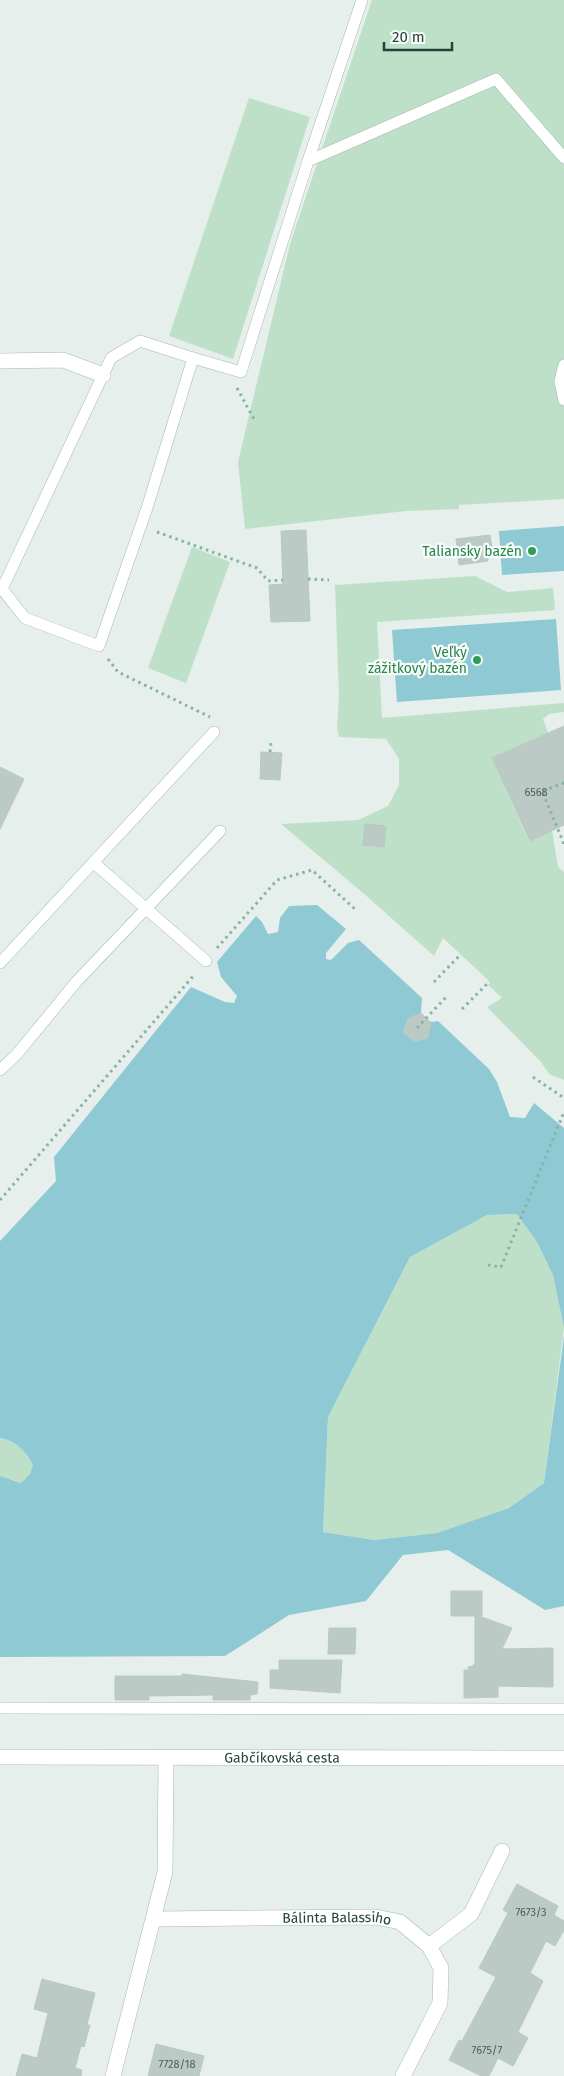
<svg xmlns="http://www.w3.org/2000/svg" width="564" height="2076" viewBox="0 0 564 2076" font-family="'Fira Sans',sans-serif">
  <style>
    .green { fill: #bfe0c8 }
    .water { fill: #8ec9d4 }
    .building { fill: #bbcac4; stroke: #b8c9c2 }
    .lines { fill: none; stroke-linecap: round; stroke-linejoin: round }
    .service-casing { stroke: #a8b8b2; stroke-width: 12 }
    .minor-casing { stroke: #a8b8b2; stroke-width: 16 }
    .secondary-casing { stroke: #a4bbb3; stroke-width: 16 }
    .path { stroke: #86b3a5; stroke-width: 3; stroke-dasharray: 2.5 4; stroke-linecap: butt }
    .service { stroke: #fff; stroke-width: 11 }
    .minor { stroke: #fff; stroke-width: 15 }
    .secondary { stroke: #fff; stroke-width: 15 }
    .leisure-dot { fill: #2e9e5b; stroke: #f7fbf9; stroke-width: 2 }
    .labels { text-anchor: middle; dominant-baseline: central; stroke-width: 4.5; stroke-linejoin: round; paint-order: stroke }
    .number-label { font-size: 11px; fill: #4a645c }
    .leisure-label { font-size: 14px; fill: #27864d; stroke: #f7fbf9; text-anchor: end }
    .street-label { font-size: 14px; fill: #24423a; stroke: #f7fbf9 }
  </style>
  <rect width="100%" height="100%" fill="#e6efeb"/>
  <g class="green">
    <polygon points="372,0 564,0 564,499 459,505 459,509 406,511 245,529 238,462 290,244"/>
    <polygon points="249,98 310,117 233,359 169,336"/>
    <polygon points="192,547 230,562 186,683 148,668"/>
    <polygon points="475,576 507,592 553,588 555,610 377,622 382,718 564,703 564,712 549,714 543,719 548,733 492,759 529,841 552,830 558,867 564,872 564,1080 549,1074 541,1062 487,1007 502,998 488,985 490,983 486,978 443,938 434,956 363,893 281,824 358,820 388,806 399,785 399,759 386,739 339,737 337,729 339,697 335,585"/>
    <polygon points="517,1214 537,1242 553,1275 564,1328 544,1483 509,1508 437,1533 374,1540 323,1532 328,1417 410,1257 487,1215"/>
    <path d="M0,1438c15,2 27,14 33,27l-3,9 -9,9c-8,-4 -14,-3 -21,-7z"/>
  </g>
  <g class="water">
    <polygon points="564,526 564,571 502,575 499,531"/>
    <polygon points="556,619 561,690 397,702 392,630"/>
    <path d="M317,905l29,24 -20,24v6l5,1 17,-17 11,-3 63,58 -1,15 10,9 7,-1 51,48 8,13 13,35 15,1 9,-15 30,25v200l-11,-53 -16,-33 -20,-28 -30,1 -77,42 -82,160 -5,115 51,8 63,-7 72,-25 35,-25 20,-147v270l-19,4 -97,-60 -45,5 -37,46 -77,14 -64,41 -225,1v-181l21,7 9,-9 3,-9c-6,-13 -18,-25 -33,-27v-197l56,-60 -2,-24 137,-170 34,15 9,1 3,-7 -16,-19 -4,-15 39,-46 6,6 6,12 10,-2 2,-14 9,-12z"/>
  </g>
  <g class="building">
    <polygon points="306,530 310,621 271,622 269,585 283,584 281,531"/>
    <polygon points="490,535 493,555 488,556 488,561 459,565 456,539"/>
    <polygon points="564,726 564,825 530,841 492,758"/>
    <polygon points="261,752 282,753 280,780 260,779"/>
    <polygon points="0,767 24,779 0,829"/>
    <polygon points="365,824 386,826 384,847 363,845"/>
    <polygon points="421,1013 431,1023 428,1038 415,1042 403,1032 408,1018"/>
    <polygon points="451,1591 482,1591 482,1616 479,1616 512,1628 502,1649 553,1648 553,1687 498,1686 498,1697 464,1698 464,1670 469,1670 468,1667 473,1666 475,1663 475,1616 451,1616"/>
    <polygon points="329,1628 356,1628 355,1654 328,1654"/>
    <polygon points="279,1660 342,1660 340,1693 270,1688 270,1670 279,1670"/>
    <polygon points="182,1674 258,1682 257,1694 250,1695 250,1700 213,1700 213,1695 149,1696 149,1700 115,1700 115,1676 182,1676"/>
    <polygon points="517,1884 558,1906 554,1915 564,1921 564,1930 555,1946 546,1941 530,1973 543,1981 518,2032 528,2038 513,2066 498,2058 489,2076 481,2076 449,2060 459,2040 462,2041 496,1977 479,1968 508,1913 503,1910"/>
    <polygon points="42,1979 95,1993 87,2025 90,2025 84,2047 81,2046 75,2068 82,2070 81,2076 16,2076 22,2054 37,2058 48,2013 34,2009"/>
    <polygon points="156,2044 204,2056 199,2076 148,2076"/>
  </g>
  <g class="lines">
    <g class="service-casing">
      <g id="service">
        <polyline points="362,0 308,161 496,79 564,158"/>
        <polygon points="140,341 193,358 147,508 99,646 25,618 2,589 111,358"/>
        <polyline points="193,358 241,372 308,161"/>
        <polyline points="564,365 560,381 564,400"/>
        <polyline points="94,863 206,961"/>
        <polyline points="0,963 214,732"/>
        <polyline points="0,1070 17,1054 77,981 220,831"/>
        <polyline points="0,1708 564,1709"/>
      </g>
    </g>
    <g class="minor-casing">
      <g id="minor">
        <polyline points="0,361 63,360 103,375"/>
        <path id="s1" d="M155,1919l221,-2 24,5 29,24 12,22 -1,35 -37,73"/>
        <polyline points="429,1946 471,1914 502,1851"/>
        <polyline points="113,2076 165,1872 166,1759"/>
      </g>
    </g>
    <g class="secondary-casing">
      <g id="secondary">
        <path id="s2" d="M0,1757l564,1"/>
      </g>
    </g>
    <g class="path">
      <polyline points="237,388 255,421"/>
      <polyline points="157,532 257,568 268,581 283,580"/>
      <polyline points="308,579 329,580"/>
      <polyline points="108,659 118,672 210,717"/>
      <polyline points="270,752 271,742"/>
      <polyline points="564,783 542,791 564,844"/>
      <polyline points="217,948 277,880 312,870 356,910"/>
      <polyline points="434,982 460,955"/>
      <polyline points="462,1009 489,982"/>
      <polyline points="417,1028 448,995"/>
      <polyline points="533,1077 564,1098"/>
      <polyline points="0,1200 195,974"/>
      <polyline points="488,1265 501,1267 564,1112"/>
    </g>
    <use href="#service" class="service"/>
    <use href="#minor" class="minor"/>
    <use href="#secondary" class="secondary"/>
  </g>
  <g class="leisure-dot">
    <circle cx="532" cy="551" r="5"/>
    <circle cx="477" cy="660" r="5"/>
  </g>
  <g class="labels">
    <g class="number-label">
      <text x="536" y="792">6568</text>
      <text x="531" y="1912">7673/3</text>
      <text x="487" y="2050">7675/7</text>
      <text x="177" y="2064">7728/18</text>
    </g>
    <g class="leisure-label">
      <text x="522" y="551">Taliansky bazén</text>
      <text x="467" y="652">Veľký<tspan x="467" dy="16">zážitkový bazén</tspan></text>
    </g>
    <g class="street-label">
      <text stroke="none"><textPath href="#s2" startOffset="282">Gabčíkovská cesta</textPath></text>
      <text stroke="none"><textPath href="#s1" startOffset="182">Bálinta Balassiho</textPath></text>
    </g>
  </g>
  <path d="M384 42v8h68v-8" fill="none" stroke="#24423a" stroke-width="2.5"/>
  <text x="392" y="42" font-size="15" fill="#24423a" stroke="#f7fbf9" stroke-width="4" paint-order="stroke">20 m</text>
</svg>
